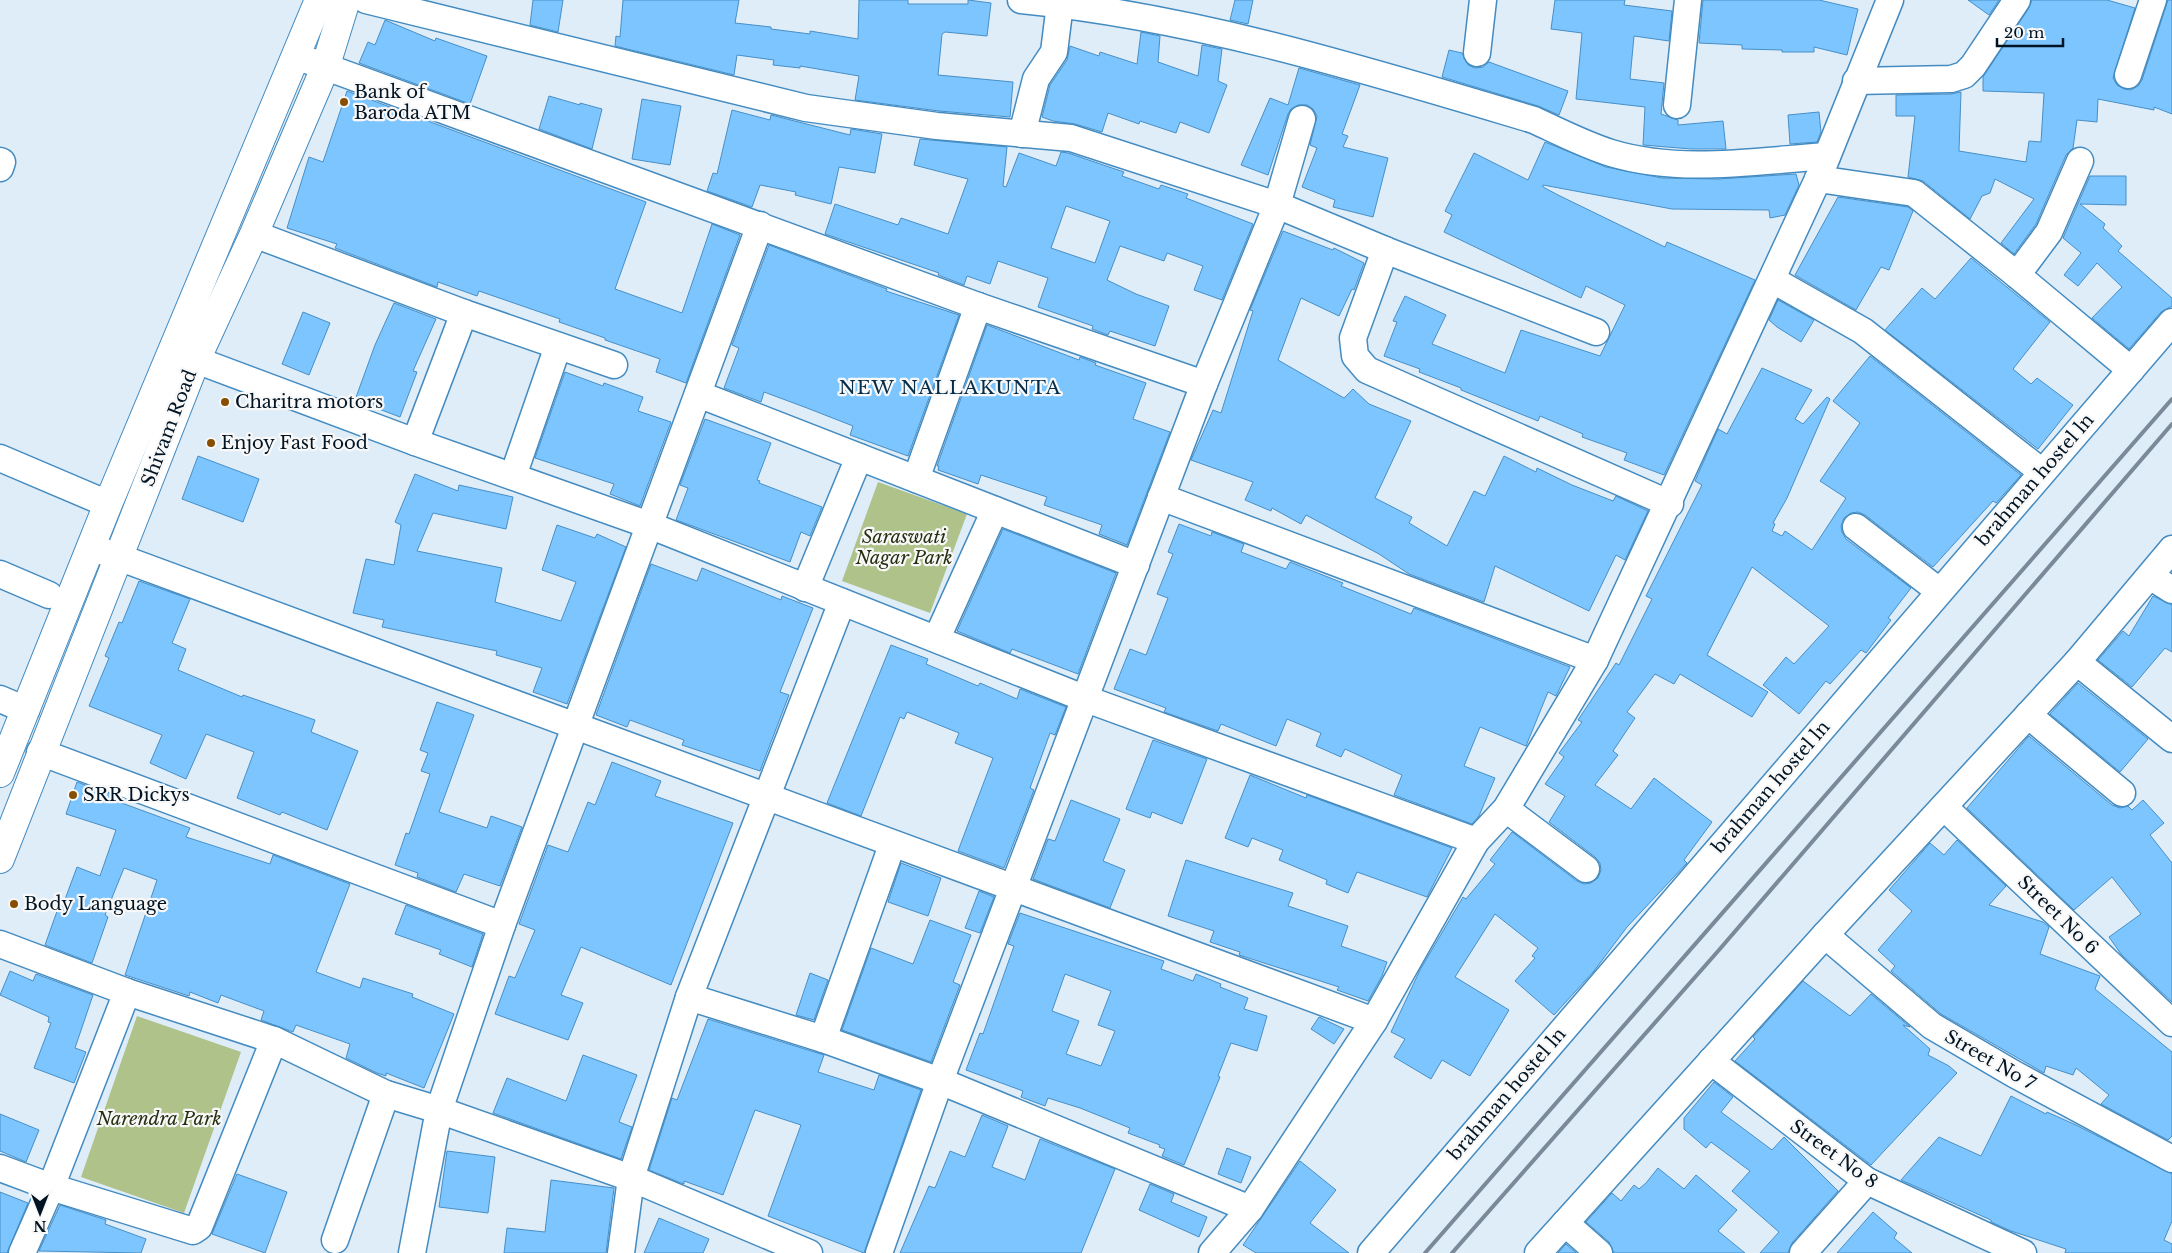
<svg xmlns="http://www.w3.org/2000/svg" width="2172" height="1253" viewBox="0 0 2172 1253" font-family="'Libre Baskerville',serif">
  <style>
    .green { fill: #aec28a }
    .building { fill: #7dc5ff; stroke: #478fc6; fill-rule: evenodd }
    .lines { fill: none; stroke-linecap: round; stroke-linejoin: round }
    .minor-casing { stroke: #438bc1; stroke-width: 29 }
    .secondary-casing { stroke: #438bc1; stroke-width: 30 }
    .minor { stroke: #fff; stroke-width: 26 }
    .secondary { stroke: #fff; stroke-width: 28 }
    .rail { stroke: #7a8a98; stroke-width: 4 }
    .poi-dot { fill: #874e02; stroke: #f8f8f8; stroke-width: 2 }
    .labels { text-anchor: middle; dominant-baseline: central; stroke-width: 4.5; stroke-linejoin: round; paint-order: stroke }
    .poi-label { font-size: 18px; fill: #011424; stroke: #f8f8f8; text-anchor: start }
    .street-label { font-size: 18px; fill: #011424; stroke: #f8f8f8 }
    .park-label { font-size: 18px; font-style: italic; fill: #252f10; stroke: #f8f8f8 }
    .neighbourhood-label { font-size: 19px; letter-spacing: 1px; fill: #052d49; stroke: #f8f8f8 }
  </style>
  <rect width="100%" height="100%" fill="#dfedf9"/>
  <g class="green">
    <polygon points="878,482 967,514 930,613 842,581"/>
    <polygon points="137,1016 241,1052 184,1213 81,1177"/>
  </g>
  <g class="building">
    <polygon points="533,0 563,0 558,32 530,25"/>
    <polygon points="623,0 739,0 735,23 771,27 771,29 810,34 810,31 858,39 859,0 908,0 908,4 968,4 968,0 991,3 987,36 945,32 942,34 938,75 1013,82 1010,117 939,111 855,100 859,76 800,66 800,68 773,65 774,60 737,55 734,75 615,46 616,36 620,37"/>
    <polygon points="1235,0 1253,0 1248,24 1230,20"/>
    <polygon points="1555,0 1625,0 1624,5 1672,11 1669,41 1634,36 1630,79 1664,83 1661,114 1678,120 1678,125 1723,121 1726,149 1691,149 1643,145 1645,107 1576,99 1582,33 1551,29"/>
    <polygon points="1703,0 1819,0 1858,9 1847,55 1814,47 1814,52 1782,52 1782,50 1742,49 1742,45 1699,43"/>
    <polygon points="1968,0 1999,0 1989,15"/>
    <polygon points="2032,0 2107,0 2135,8 2113,78 2117,85 2124,89 2131,90 2138,86 2142,80 2168,0 2172,0 2172,114 2154,107 2154,110 2098,99 2097,122 2077,120 2073,148 2066,155 2036,224 2014,254 2001,243 2034,199 1995,179 1990,193 1982,196 1970,219 1923,181 1908,177 1915,116 1896,116 1896,95 1951,94 1961,92 1959,151 2026,162 2029,141 2041,142 2044,93 1983,91 1983,77 2029,8"/>
    <polygon points="385,20 435,41 436,38 487,56 470,104 359,63 368,42 375,45"/>
    <polygon points="1141,32 1160,36 1158,62 1198,76 1202,45 1222,49 1218,81 1227,85 1209,133 1180,122 1176,133 1140,121 1139,124 1108,113 1102,132 1075,124 1053,121 1042,117 1050,85 1067,60 1070,46 1099,56 1100,52 1137,64"/>
    <polygon points="1449,50 1462,53 1468,65 1475,68 1483,67 1489,62 1568,91 1559,115 1538,106 1442,77"/>
    <polygon points="1299,68 1360,85 1342,134 1348,136 1343,147 1388,158 1373,217 1333,207 1335,200 1302,187 1317,148 1310,145 1317,116 1313,109 1307,105 1298,105 1291,109 1288,114 1268,175 1241,165 1270,98 1288,105"/>
    <polygon points="347,91 646,202 615,289 618,290 682,313 712,224 740,235 686,383 656,372 660,359 605,340 605,338 559,322 560,319 479,291 477,296 438,282 437,287 335,248 337,244 287,228 309,157 323,162"/>
    <polygon points="549,96 580,105 580,103 602,109 592,149 539,129"/>
    <polygon points="642,99 681,106 670,165 632,159"/>
    <polygon points="732,110 770,120 771,115 850,135 851,129 882,134 875,173 839,167 831,204 795,195 796,192 760,185 752,207 707,191 713,173 717,174"/>
    <polygon points="1819,112 1821,132 1817,142 1790,144 1788,115"/>
    <path d="M920,139l87,8 -4,39 3,1 13,-34 37,13 5,-14 7,1 56,19 -2,4 37,13 2,-4 27,9 -2,4 67,26 -31,76 -28,-10 9,-24 -36,-13 -3,8 -44,-15 -13,34 29,14 33,12 -14,40 -45,-15 -2,4 -16,-6 1,-3 -55,-19 10,-29 -50,-17 -8,23 -23,-8 -3,9 -26,-10 1,-2 -114,-39 10,-30 63,21 3,-7 47,16 20,-55 -54,-14zM1066,206l44,15 -15,42 -44,-15z"/>
    <polygon points="1545,142 1606,167 1662,178 1718,179 1796,174 1799,185 1785,215 1770,218 1769,210 1672,209 1543,185 1543,187 1560,196 1665,247 1667,242 1755,280 1664,475 1624,460 1627,453 1582,437 1583,434 1540,416 1538,421 1501,406 1461,390 1461,388 1419,372 1420,369 1384,356 1397,322 1393,321 1405,296 1446,315 1432,344 1505,373 1521,330 1600,356 1625,305 1586,286 1581,298 1444,232 1452,215 1445,211 1474,153 1528,180"/>
    <polygon points="2090,176 2126,176 2126,205 2080,204 2105,224 2103,228 2122,246 2118,251 2172,298 2172,306 2161,312 2129,349 2092,318 2122,287 2097,263 2078,286 2064,275 2081,253 2063,238"/>
    <polygon points="1838,197 1908,207 1913,211 1889,270 1881,267 1856,310 1795,275"/>
    <polygon points="1283,231 1333,250 1334,248 1364,263 1354,290 1352,289 1339,316 1301,298 1278,360 1344,398 1353,389 1369,404 1411,421 1375,498 1412,517 1409,523 1447,546 1474,491 1485,496 1504,456 1536,472 1537,468 1572,485 1613,501 1616,496 1648,511 1625,560 1616,555 1589,611 1495,566 1484,602 1409,574 1379,554 1306,515 1301,524 1272,508 1271,511 1245,500 1253,482 1191,460 1213,410 1221,413 1253,311 1250,310"/>
    <polygon points="769,245 887,289 886,291 959,315 908,456 850,435 853,426 807,408 764,392 761,402 724,388 739,348 732,345"/>
    <polygon points="1971,258 2050,322 2013,369 2031,384 2037,378 2073,405 2038,449 1885,330 1922,288 1935,299"/>
    <polygon points="1778,300 1814,320 1801,342 1777,327 1769,320"/>
    <polygon points="394,303 436,319 413,371 417,372 400,417 355,400 375,345"/>
    <polygon points="303,312 330,323 309,375 282,364"/>
    <polygon points="987,325 1079,360 1080,357 1096,363 1095,365 1146,383 1133,419 1170,432 1127,545 1099,534 1102,525 1044,505 1047,497 981,475 978,484 938,470 939,466 937,466"/>
    <polygon points="1870,356 2021,475 1996,503 1993,501 1933,567 1865,515 1858,512 1851,513 1844,518 1841,526 1842,532 1846,539 1911,588 1888,618 1891,620 1866,653 1861,650 1830,684 1826,681 1799,714 1763,685 1786,657 1794,664 1829,626 1752,567 1707,655 1768,692 1752,717 1680,674 1674,684 1655,674 1627,712 1635,718 1613,751 1618,755 1595,785 1631,809 1654,778 1712,822 1684,860 1687,863 1627,927 1594,971 1554,1015 1515,981 1535,958 1532,956 1538,948 1495,914 1455,977 1509,1010 1470,1076 1442,1060 1431,1079 1394,1057 1405,1039 1391,1032 1420,970 1463,897 1466,899 1495,864 1490,860 1512,832 1577,881 1584,884 1591,883 1598,878 1601,870 1600,863 1595,857 1549,822 1565,796 1545,784 1564,757 1559,753 1582,722 1578,720 1616,663 1619,665 1652,599 1646,596 1702,485 1695,481 1718,429 1727,434 1762,368 1812,390 1795,419 1803,424 1827,397 1830,399 1787,498 1773,523 1775,524 1772,531 1782,536 1785,531 1812,550 1846,498 1820,481 1860,423 1833,401"/>
    <polygon points="565,372 603,386 604,383 643,397 638,411 671,422 640,506 610,494 614,484 535,458"/>
    <polygon points="705,419 771,443 757,480 760,481 759,483 822,507 810,536 801,532 790,562 676,520 688,488 680,485"/>
    <polygon points="198,456 259,479 243,522 182,499"/>
    <polygon points="415,474 458,491 459,485 513,497 506,529 433,513 417,551 502,568 495,602 561,621 576,582 542,570 557,525 595,538 597,534 626,547 567,704 533,692 542,668 496,655 497,651 382,627 384,620 353,613 366,559 394,565 401,525 395,522"/>
    <polygon points="1179,524 1211,536 1212,532 1244,544 1241,552 1286,569 1290,562 1343,583 1341,586 1411,614 1414,608 1570,667 1556,696 1548,692 1526,746 1480,727 1464,766 1495,778 1479,816 1472,824 1394,795 1402,775 1345,749 1341,757 1316,746 1321,733 1287,719 1276,746 1221,724 1218,731 1164,712 1166,708 1114,689 1130,649 1146,655 1168,598 1157,594 1173,554 1168,552"/>
    <polygon points="1003,529 1116,573 1078,674 1012,649 1010,653 957,631"/>
    <polygon points="651,564 697,581 702,568 781,600 782,596 813,608 780,692 789,695 760,771 682,745 684,740 630,720 627,727 596,715"/>
    <polygon points="139,581 190,599 172,643 186,649 178,670 242,697 243,695 315,720 311,732 358,751 327,830 282,812 280,815 237,798 254,752 206,734 186,779 150,763 162,735 89,706 109,658 105,656 119,622 122,623"/>
    <polygon points="2153,596 2172,605 2172,652 2165,648 2132,687 2098,660 2123,631 2129,636"/>
    <polygon points="891,645 928,659 926,664 978,686 980,683 1017,699 1020,689 1066,707 1055,735 1050,733 1030,788 1034,790 1004,868 958,851 993,758 955,743 959,733 907,712 904,719 900,717 861,816 827,803"/>
    <polygon points="2078,683 2148,739 2120,772 2050,714"/>
    <polygon points="437,702 474,715 439,812 487,828 491,816 522,827 500,886 464,874 456,892 417,877 418,873 395,865 406,833 409,834 430,774 421,771 428,753 420,750"/>
    <polygon points="2029,736 2112,805 2120,808 2128,806 2132,810 2143,800 2164,823 2150,835 2172,863 2172,1002 2121,954 2109,937 2141,914 2112,877 2074,910 1967,808"/>
    <polygon points="1153,740 1207,759 1182,824 1152,812 1150,818 1126,809"/>
    <polygon points="612,762 661,781 655,796 733,823 671,985 581,947 561,995 583,1003 568,1040 495,1014 509,976 515,978 535,930 519,924 548,845 568,852 588,802 595,805"/>
    <polygon points="1250,775 1306,798 1307,795 1452,848 1427,897 1357,872 1348,893 1326,884 1327,880 1279,860 1283,850 1252,838 1248,847 1225,838"/>
    <polygon points="77,782 120,798 119,802 190,828 186,837 270,864 273,855 350,884 316,972 360,988 363,978 413,994 412,997 454,1014 424,1088 386,1073 386,1076 377,1073 346,1058 350,1044 296,1025 293,1032 261,1020 264,1011 221,995 218,1003 190,992 189,996 125,975 157,880 124,868 105,915 108,917 92,963 45,945 61,900 64,902 77,867 100,876 116,830 66,814"/>
    <polygon points="1071,800 1120,819 1103,861 1125,870 1110,908 1033,879 1048,839 1055,841"/>
    <polygon points="1957,840 2006,886 1989,905 2043,922 2049,927 2040,954 2100,976 2095,989 2172,1052 2172,1136 2168,1140 2101,1104 2109,1095 2076,1068 2073,1075 2046,1066 2044,1073 1941,1014 1891,971 1895,966 1878,950 1912,911 1889,890 1930,843 1944,855"/>
    <polygon points="1186,860 1293,893 1288,906 1348,926 1341,946 1387,962 1382,976 1368,1001 1337,990 1339,987 1239,955 1240,952 1210,942 1214,931 1168,916"/>
    <polygon points="901,863 941,878 928,916 888,902"/>
    <polygon points="979,891 994,897 980,933 965,928"/>
    <polygon points="406,905 483,934 472,967 439,954 441,950 395,934"/>
    <path d="M1020,913l144,48 -3,8 32,12 3,-7 25,10 -1,3 28,11 -4,11 23,7 -10,35 -26,-8 -13,33 2,1 -36,88 -22,-9 3,-7 -6,-2 1,-2 -32,-12 2,-5 -50,-20 -32,-10 -3,8 -24,-9 2,-6 -57,-21 14,-37 3,1 31,-88 -6,-2zM1065,974l46,17 -13,34 17,6 -14,35 -35,-12 13,-33 -27,-10z"/>
    <polygon points="930,920 971,935 953,982 960,985 931,1062 842,1030 871,948 913,964"/>
    <polygon points="10,971 33,981 36,974 93,995 75,1048 86,1052 74,1083 34,1068 51,1023 48,1022 49,1017 0,995"/>
    <polygon points="810,973 828,980 814,1020 796,1015"/>
    <polygon points="1803,981 1850,1016 1871,994 1910,1027 1903,1025 1930,1049 1928,1055 1949,1066 1957,1073 1871,1165 1735,1061 1755,1039 1753,1037"/>
    <polygon points="1319,1017 1344,1029 1334,1044 1311,1029"/>
    <polygon points="708,1019 824,1055 818,1072 874,1090 879,1075 921,1090 864,1253 768,1216 801,1125 755,1110 723,1195 684,1181 684,1184 681,1183 649,1170 672,1098 677,1100"/>
    <polygon points="583,1055 637,1075 619,1122 632,1127 621,1159 493,1113 507,1078 566,1101"/>
    <polygon points="1714,1082 1733,1097 1721,1112 1772,1150 1784,1137 1838,1191 1792,1243 1788,1253 1760,1253 1779,1232 1732,1191 1750,1171 1711,1142 1706,1148 1684,1129 1684,1118"/>
    <polygon points="2011,1096 2046,1114 2047,1112 2076,1125 2172,1174 2172,1221 2164,1240 2172,1244 2172,1253 2065,1253 2066,1249 2011,1231 1991,1222 1991,1220 1901,1180 1939,1137 1981,1156"/>
    <polygon points="0,1114 39,1130 26,1162 0,1151"/>
    <polygon points="982,1115 1008,1126 992,1167 1025,1180 1040,1139 1115,1169 1081,1253 900,1253 929,1186 935,1188 950,1151 965,1157"/>
    <polygon points="1227,1148 1251,1157 1241,1183 1218,1174"/>
    <polygon points="447,1151 495,1157 488,1213 439,1207"/>
    <polygon points="1300,1161 1336,1190 1310,1223 1349,1253 1256,1253 1243,1245"/>
    <polygon points="1658,1168 1684,1189 1696,1175 1737,1210 1718,1231 1745,1253 1614,1253 1609,1242 1586,1222 1612,1193 1621,1201 1634,1185 1639,1189 1646,1183"/>
    <polygon points="237,1174 287,1192 265,1253 212,1234"/>
    <polygon points="551,1180 614,1188 606,1253 504,1253 507,1228 545,1232"/>
    <polygon points="1150,1184 1174,1194 1171,1202 1207,1217 1199,1237 1139,1210"/>
    <polygon points="0,1192 28,1203 7,1253 0,1253"/>
    <polygon points="60,1205 106,1220 105,1224 146,1239 141,1253 39,1251"/>
    <polygon points="1873,1212 1897,1233 1894,1238 1912,1253 1837,1253"/>
    <polygon points="659,1218 709,1239 703,1253 644,1253"/>
    <polygon points="1566,1244 1576,1253 1558,1253"/>
  </g>
  <g class="lines">
    <g class="minor-casing">
      <g id="minor">
        <polyline points="366,0 806,108 937,126 1071,138 1277,205 1385,250 1596,332"/>
        <path d="M1021,0c175,17 345,70 513,120 26,12 51,25 77,33 69,21 145,8 216,3"/>
        <polyline points="1477,53 1483,0"/>
        <polyline points="296,56 978,306 1204,384"/>
        <polyline points="2128,75 2153,0"/>
        <polyline points="1856,81 1951,79 1964,75 1973,66 2017,0"/>
        <polyline points="1677,105 1688,0"/>
        <polyline points="1022,134 1036,79 1054,52 1060,4"/>
        <polyline points="0,161 2,162 0,168"/>
        <polyline points="1818,179 1914,193 2017,275 2131,370"/>
        <polyline points="254,234 464,313 614,365"/>
        <polyline points="1385,250 1353,338 1355,356 1367,370 1670,504"/>
        <polyline points="2017,275 2049,232 2080,161"/>
        <polyline points="1773,280 1863,331 2042,472"/>
        <polyline points="196,360 415,442 649,525 1086,699 1476,841"/>
        <polyline points="698,394 1136,565"/>
        <polyline points="415,442 464,313"/>
        <polyline points="0,458 108,504"/>
        <polyline points="513,476 558,346"/>
        <polyline points="916,479 978,306"/>
        <polyline points="1161,497 1595,660"/>
        <polyline points="1856,527 1939,591"/>
        <polyline points="91,547 1374,1021"/>
        <polyline points="0,574 49,595"/>
        <polyline points="2150,576 2172,590"/>
        <polyline points="805,588 859,457"/>
        <polyline points="937,638 995,510"/>
        <polyline points="2077,662 2172,739"/>
        <polyline points="0,699 26,710"/>
        <polyline points="2028,715 2122,793"/>
        <polyline points="40,752 502,925"/>
        <polyline points="1944,807 2172,1023"/>
        <polyline points="1506,809 1586,869"/>
        <polyline points="1825,935 1932,1026 2014,1074 2172,1159"/>
        <polyline points="0,944 127,992 274,1040 386,1094 439,1110 631,1178 809,1253"/>
        <polyline points="689,997 823,1039 940,1081 1250,1209"/>
        <polyline points="823,1039 892,845"/>
        <polyline points="1711,1061 1867,1181 2023,1253"/>
        <polyline points="0,1168 51,1187 193,1231 199,1227 274,1040"/>
        <polyline points="1565,1223 1599,1253"/>
        <polyline points="335,1240 386,1094"/>
        <polyline points="22,1253 51,1187 127,992"/>
        <polyline points="412,1253 439,1110 502,925 760,225"/>
        <polyline points="621,1253 631,1178 689,997 842,602"/>
        <polyline points="879,1253 940,1081 1204,384 1277,205 1302,119"/>
        <polyline points="1212,1253 1250,1209 1374,1021 1476,841 1506,809 1595,660 1818,179 1890,0"/>
        <polyline points="1371,1253 2172,322"/>
        <polyline points="1538,1253 1825,935 2077,662 2172,549"/>
        <polyline points="1803,1253 1867,1181"/>
      </g>
    </g>
    <g class="secondary-casing">
      <g id="secondary">
        <polyline points="0,773 108,504 319,0"/>
        <polyline points="0,859 196,360 254,234 325,68 346,0"/>
      </g>
    </g>
    <use href="#minor" class="minor"/>
    <use href="#secondary" class="secondary"/>
    <g class="rail">
      <polyline points="1425,1253 2172,399"/>
      <polyline points="1452,1253 1719,950 2172,424"/>
    </g>
  </g>
  <g class="poi-dot">
    <circle cx="344" cy="102" r="5"/>
    <circle cx="225" cy="402" r="5"/>
    <circle cx="211" cy="443" r="5"/>
    <circle cx="73" cy="795" r="5"/>
    <circle cx="14" cy="904" r="5"/>
  </g>
  <g class="labels">
    <g class="poi-label">
      <text x="354" y="92">Bank of<tspan x="354" dy="21">Baroda ATM</tspan></text>
      <text x="235" y="402">Charitra motors</text>
      <text x="221" y="443">Enjoy Fast Food</text>
      <text x="83" y="795">SRR Dickys</text>
      <text x="24" y="904">Body Language</text>
    </g>
    <g class="street-label">
      <text transform="translate(169 428) rotate(-69)">Shivam Road</text>
      <text transform="translate(2035 480) rotate(-49)">brahman hostel ln</text>
      <text transform="translate(1771 787) rotate(-49)">brahman hostel ln</text>
      <text transform="translate(2058 915) rotate(44)">Street No 6</text>
      <text transform="translate(1990 1060) rotate(30)">Street No 7</text>
      <text transform="translate(1507 1094) rotate(-49)">brahman hostel ln</text>
      <text transform="translate(1834 1154) rotate(36)">Street No 8</text>
    </g>
    <g class="park-label">
      <text x="904" y="537">Saraswati<tspan x="904" dy="21">Nagar Park</tspan></text>
      <text x="159" y="1119">Narendra Park</text>
    </g>
    <g class="neighbourhood-label">
      <text x="950" y="387">NEW NALLAKUNTA</text>
    </g>
  </g>
  <g transform="translate(40 1213) rotate(180)" stroke="#f8f8f8" stroke-width="4" paint-order="stroke">
  <path d="M0-4L9 19L0 12L-9 19Z" fill="#011424"/>
  <text y="-8" font-size="14" font-weight="bold" text-anchor="middle" fill="#011424">N</text>
  </g>
  <path d="M1997 38v8h66v-8" fill="none" stroke="#011424" stroke-width="2.5"/>
  <text x="2004" y="38" font-size="15" fill="#011424" stroke="#f8f8f8" stroke-width="4" paint-order="stroke">20 m</text>
</svg>
